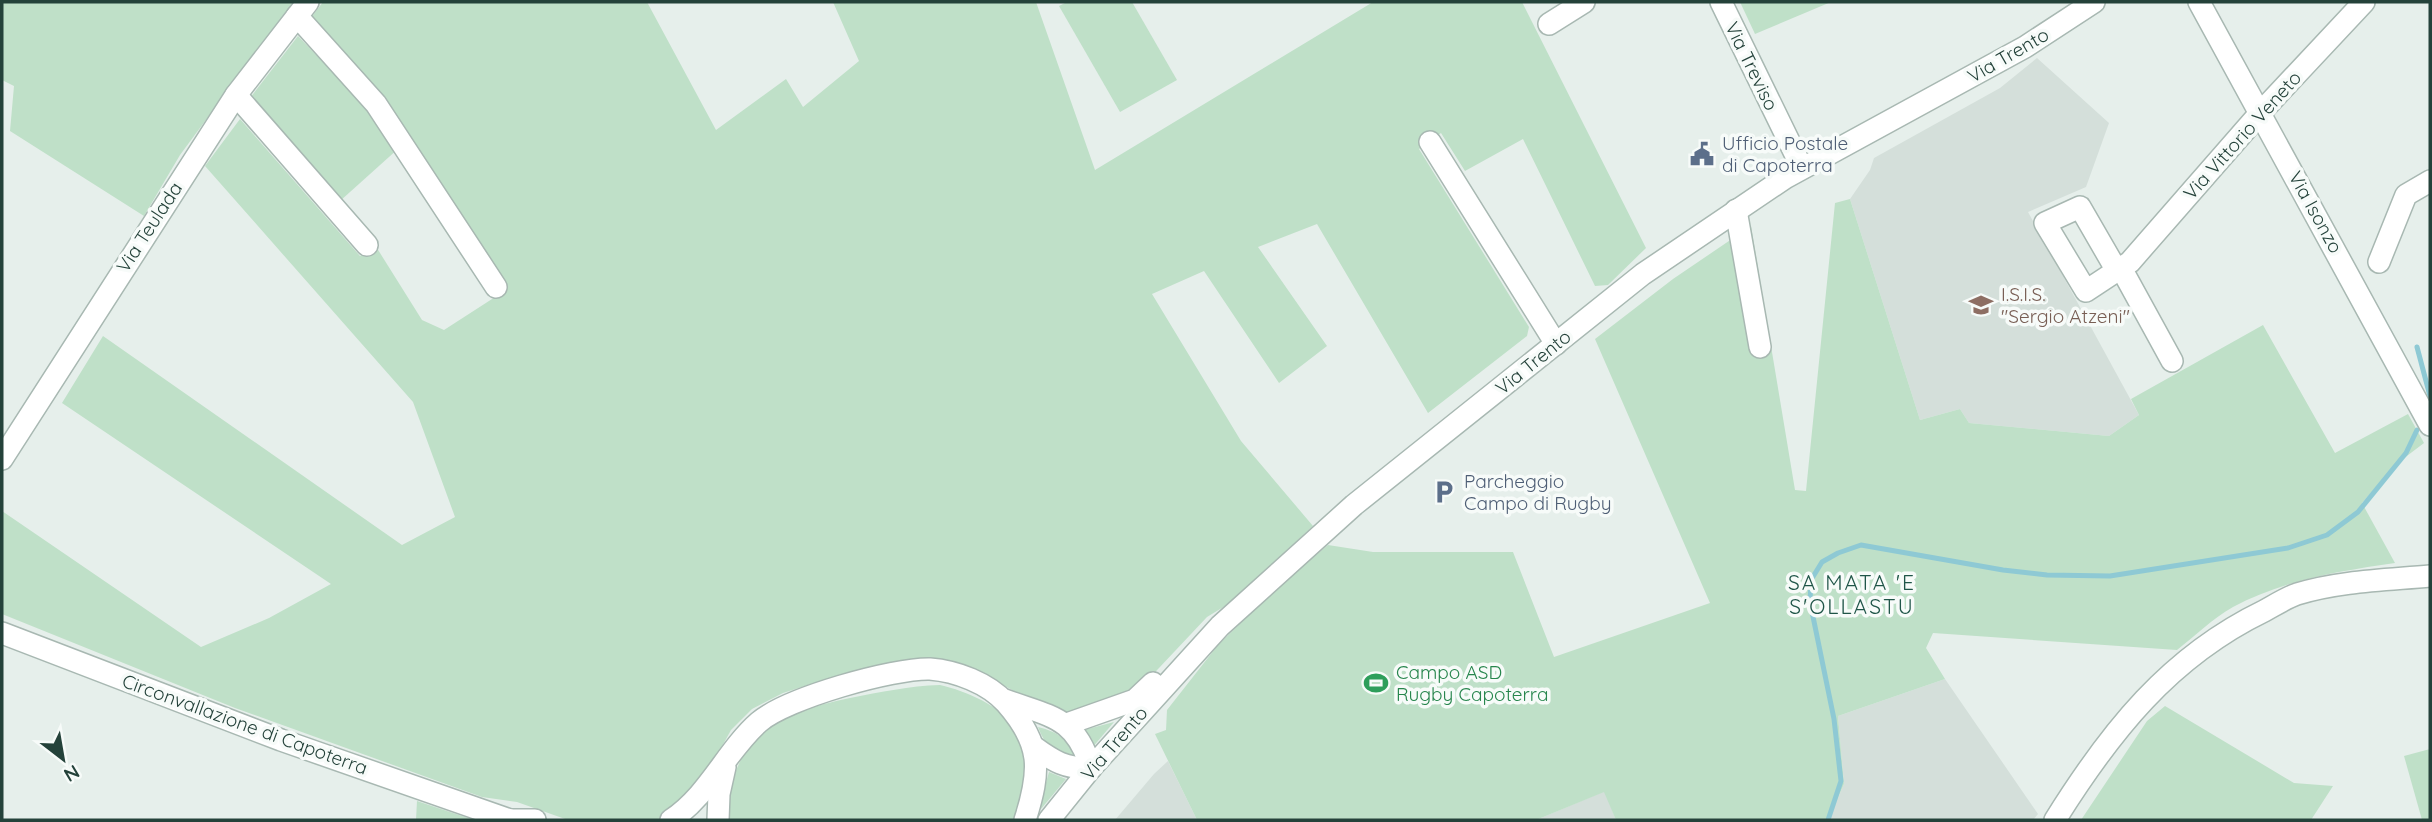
<svg xmlns="http://www.w3.org/2000/svg" width="2432" height="822" viewBox="0 0 2432 822" font-family="Quicksand,sans-serif">
  <style>
    .built { fill: #d4dfda }
    .green { fill: #bfe0c8 }
    .lines { fill: none; stroke-linecap: round; stroke-linejoin: round }
    .stream { stroke: #8ec9d4; stroke-width: 5 }
    .minor-casing { stroke: #a8b8b2; stroke-width: 24 }
    .tertiary-casing { stroke: #a8b8b2; stroke-width: 24 }
    .minor { stroke: #fff; stroke-width: 21 }
    .tertiary { stroke: #fff; stroke-width: 21 }
    .labels { text-anchor: middle; dominant-baseline: central; stroke-width: 7; stroke-linejoin: round; paint-order: stroke }
    .street-label { font-size: 19px; fill: #24423a; stroke: #f7fbf9 }
    .service-label { font-size: 19px; fill: #4e5e75; stroke: #f7fbf9; text-anchor: start }
    .education-label { font-size: 19px; fill: #785e54; stroke: #f7fbf9; text-anchor: start }
    .leisure-label { font-size: 19px; fill: #27864d; stroke: #f7fbf9; text-anchor: start }
    .neighbourhood-label { font-size: 21px; letter-spacing: 2px; fill: #1f5548; stroke: #f7fbf9 }
  </style>
  <rect width="100%" height="100%" fill="#e6efeb"/>
  <g class="built">
    <polygon points="2037,58 2109,123 2086,187 2028,212 2139,415 2109,436 1969,423 1960,409 1920,420 1850,199 1870,170 1874,158 2000,88"/>
    <polygon points="1945,679 2038,814 2033,820 1828,820 1844,784 1838,716"/>
    <polygon points="1168,761 1197,820 1115,820 1154,774"/>
    <polygon points="1605,791 1616,820 1536,820"/>
  </g>
  <g class="green">
    <polygon points="2,2 293,2 180,155 144,216 10,131 14,86 2,80"/>
    <polygon points="323,2 647,2 716,130 786,79 803,107 859,61 833,2 1036,2 1095,170 1373,2 1522,2 1646,248 1608,285 1595,286 1523,139 1465,171 1441,133 1419,149 1529,327 1527,336 1428,413 1317,224 1258,247 1327,346 1279,383 1204,271 1152,294 1241,441 1313,526 1230,603 1207,617 1143,685 1126,695 1077,713 1063,712 1030,700 974,669 941,661 913,661 811,684 783,693 752,709 731,730 708,772 658,820 568,820 517,802 482,797 235,708 2,614 2,511 201,647 269,618 331,584 62,403 103,336 402,545 455,517 413,402 205,166 240,119 360,256 375,245 422,320 444,330 506,290 394,116 310,19"/>
    <polygon points="1067,2 1132,2 1177,80 1120,112 1059,6"/>
    <polygon points="1740,2 1831,2 1755,34"/>
    <polygon points="298,36 367,108 399,148 340,201 250,98"/>
    <path d="M1850,199l70,221 40,-11 9,14 140,13 30,-21 -8,-16 132,-74 72,128 73,-39 16,29 -29,22 -33,38 33,60c-55,8 -112,17 -162,44 -20,11 -38,29 -56,43l-244,-17 -7,15 19,31 -107,37 6,68 -16,36h-212l-12,-28 -68,28h-339l-42,-86 11,-4 1,-20 51,-65 62,-60 48,-40 45,7h140l41,105 156,-54 -115,-264 78,-60 78,-53 44,264 11,1 29,-288z"/>
    <path d="M940,685c40,9 96,38 90,88 -2,16 -11,33 -17,47h-287c6,-84 48,-106 124,-122 31,-6 59,-12 90,-13z"/>
    <polygon points="2165,706 2294,783 2333,786 2311,820 2081,820 2147,721"/>
    <polygon points="1114,722 1092,748 1084,730"/>
    <path d="M1038,727c21,5 30,13 38,33 -21,-6 -30,-12 -38,-33z"/>
    <polygon points="2430,749 2430,820 2422,820 2404,756"/>
    <polygon points="1049,772 1066,779 1041,809 1039,808"/>
    <polygon points="417,801 474,820 416,820"/>
  </g>
  <g class="lines">
    <g class="stream">
      <polyline points="2417,347 2430,396"/>
      <polyline points="1828,820 1841,781 1834,719 1810,602 1811,580 1822,562 1838,553 1861,545 2003,570 2047,575 2110,576 2288,548 2327,535 2358,512 2406,453 2417,430"/>
    </g>
    <g class="minor-casing">
      <g id="minor">
        <polyline points="1721,2 1802,168"/>
        <polyline points="2199,2 2430,425"/>
        <polyline points="297,16 376,104 496,287"/>
        <polyline points="1549,24 1584,2"/>
        <polyline points="236,95 367,245"/>
        <polyline points="1430,142 1556,344"/>
        <polyline points="1736,210 1760,347"/>
        <polyline points="2379,262 2406,195 2430,181"/>
        <polyline points="2121,268 2172,361"/>
        <polyline points="2117,271 2080,207 2045,223 2086,291 2130,262 2261,112 2364,2"/>
        <polyline points="2,459 236,95 308,2"/>
      </g>
    </g>
    <g class="tertiary-casing">
      <g id="tertiary">
        <polyline points="2,633 281,740 510,820"/>
        <path d="M1005,700c46,17 70,16 86,68"/>
        <polyline points="1067,724 1135,700 1153,683"/>
        <path d="M1034,747c19,14 32,22 57,21"/>
        <polyline points="509,820 535,820"/>
        <path d="M671,820c38,-25 55,-69 88,-98 28,-24 134,-54 171,-53 26,2 58,14 76,34 36,41 35,67 19,117"/>
        <polyline points="718,820 719,794 725,767"/>
        <polyline points="1049,820 1091,768 1220,626 1354,505 1643,274 1785,178 2025,47 2094,2"/>
        <path d="M2055,820c55,-88 114,-163 209,-209 11,-6 22,-13 33,-17 42,-13 90,-14 133,-18"/>
      </g>
    </g>
    <use href="#minor" class="minor"/>
    <use href="#tertiary" class="tertiary"/>
  </g>
  <defs>
    <g id="civic-bare" transform="scale(1.89)"><path d="M-.6-6.5H3V-4.5H.6V-3L4-1V1h2V6H-6V1h2V-1L-.6-3ZM-1.2 2.5V6h2.4V2.5Z" fill="#5c6f8a" stroke="#f7fbf9" stroke-width="2.5" paint-order="stroke"/></g>
    <g id="school-bare" transform="scale(1.89)"><path d="M0-5L7-2L0 1L-7-2ZM-4 1L0 2.5L4 1V4Q0 6-4 4Z" fill="#8d6e63" stroke="#f7fbf9" stroke-width="2.5" paint-order="stroke"/></g>
    <g id="parking-bare" transform="scale(1.89)"><path d="M-3.5-5.5H1a3.5 3.5 0 0 1 0 7H-1V5.5H-3.5ZM-1-3.4V-.6H.8a1.4 1.4 0 0 0 0-2.8Z" fill="#5c6f8a" stroke="#f7fbf9" stroke-width="2.5" paint-order="stroke"/></g>
    <g id="stadium-bare" transform="scale(1.89)"><path d="M0-5a6.5 5 0 1 0 0 10a6.5 5 0 1 0 0-10ZM-3.5-1.8h7v3.6h-7Z" fill="#2e9e5b" stroke="#f7fbf9" stroke-width="2.5" paint-order="stroke"/></g>
  </defs>
  <g fill-rule="evenodd">
    <use href="#civic-bare" x="1702" y="154"/>
    <use href="#school-bare" x="1981" y="305"/>
    <use href="#parking-bare" x="1444" y="492"/>
    <use href="#stadium-bare" x="1376" y="683"/>
  </g>
  <g class="labels">
    <g class="street-label">
      <text transform="translate(2008 55) rotate(-30)">Via Trento</text>
      <text transform="translate(1752 66) rotate(64)">Via Treviso</text>
      <text transform="translate(2242 135) rotate(-48)">Via Vittorio Veneto</text>
      <text transform="translate(2316 212) rotate(61)">Via Isonzo</text>
      <text transform="translate(149 227) rotate(-57)">Via Teulada</text>
      <text transform="translate(1533 362) rotate(-39)">Via Trento</text>
      <text transform="translate(245 724) rotate(20)">Circonvallazione di Capoterra</text>
      <text transform="translate(1114 743) rotate(-49)">Via Trento</text>
    </g>
    <g class="service-label">
      <text x="1722" y="143">Ufficio Postale<tspan x="1722" dy="22">di Capoterra</tspan></text>
      <text x="1464" y="481">Parcheggio<tspan x="1464" dy="22">Campo di Rugby</tspan></text>
    </g>
    <g class="education-label">
      <text x="2001" y="294">I.S.I.S.<tspan x="2001" dy="22">"Sergio Atzeni"</tspan></text>
    </g>
    <g class="leisure-label">
      <text x="1396" y="672">Campo ASD<tspan x="1396" dy="22">Rugby Capoterra</tspan></text>
    </g>
    <g class="neighbourhood-label">
      <text x="1852" y="582">SA MATA 'E<tspan x="1852" dy="24">S'OLLASTU</tspan></text>
    </g>
  </g>
  <rect width="2432" height="822" fill="none" stroke="#24423a" stroke-width="7"/>
  <g transform="translate(63 759) rotate(149)" stroke="#f7fbf9" stroke-width="5" paint-order="stroke">
  <path d="M0-5L12 26L0 18L-12 26Z" fill="#24423a"/>
  <text y="-10" font-size="19" font-weight="bold" text-anchor="middle" fill="#24423a">N</text>
  </g>
</svg>
